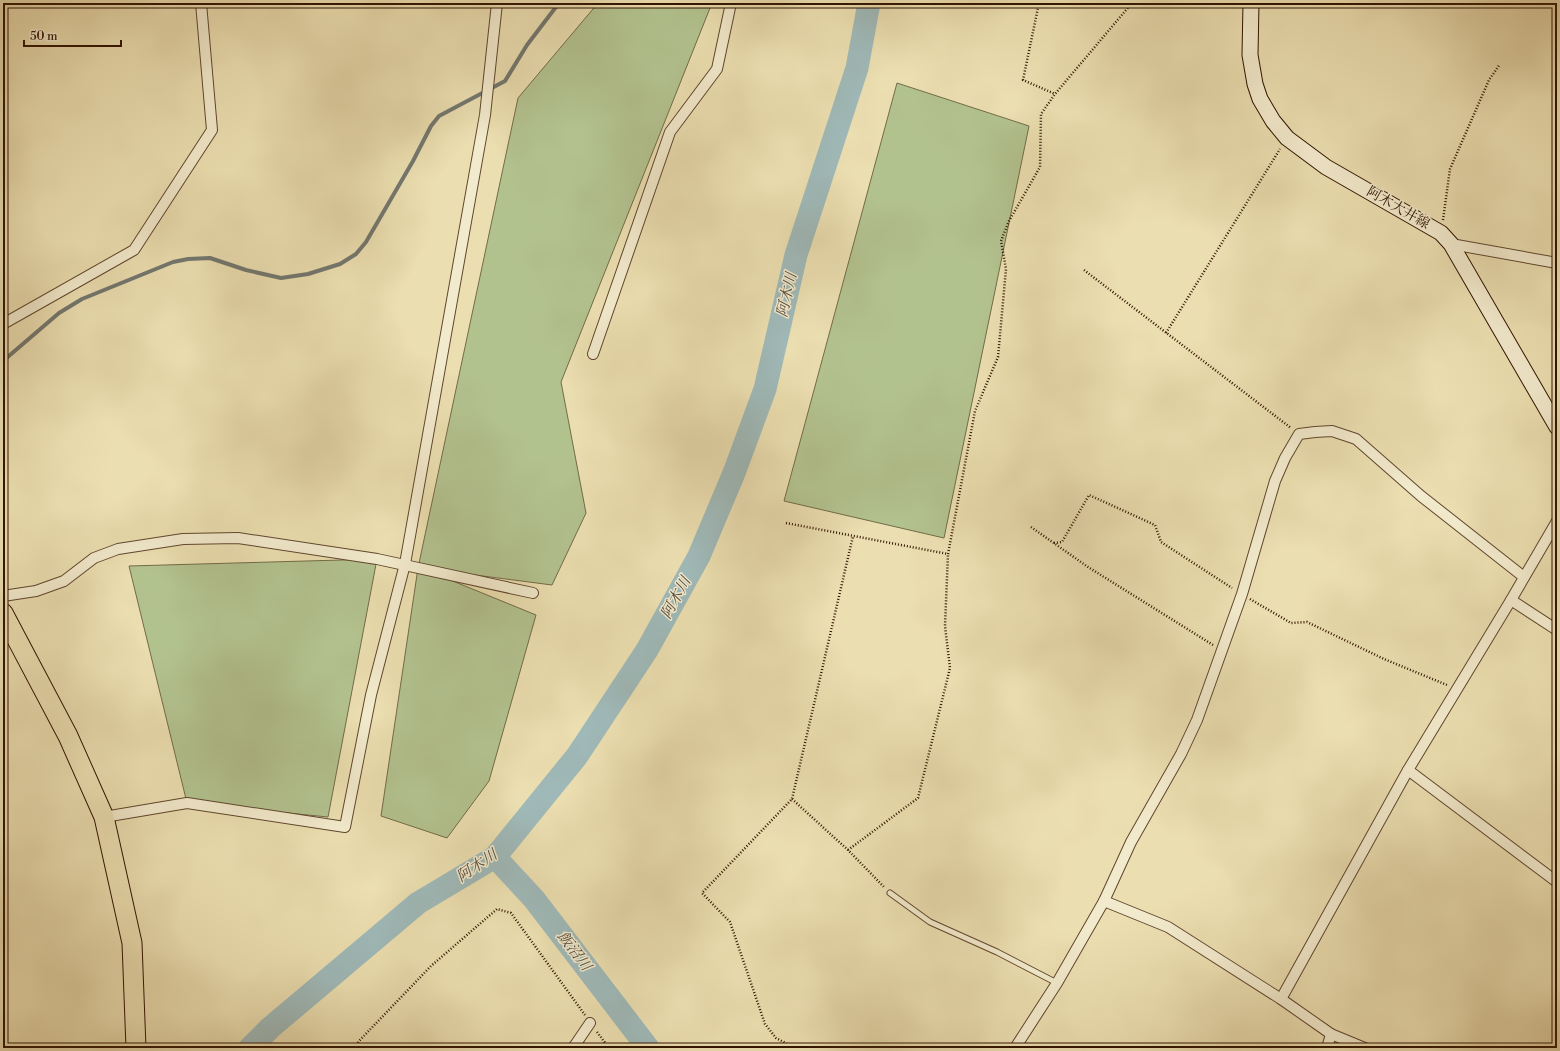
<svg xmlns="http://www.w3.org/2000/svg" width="1560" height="1051" viewBox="0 0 1560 1051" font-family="'Libre Bodoni','Noto Serif JP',serif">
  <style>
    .green { fill: #b2c28f; stroke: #726b48 }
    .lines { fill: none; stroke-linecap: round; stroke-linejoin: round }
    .stream { stroke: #73776f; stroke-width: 4 }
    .river { stroke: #9fb9b8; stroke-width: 23 }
    .lane-casing { stroke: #60462d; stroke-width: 7 }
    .street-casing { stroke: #60462d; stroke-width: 12 }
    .secondary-casing { stroke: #321401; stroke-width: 17 }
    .highway-casing { stroke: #321401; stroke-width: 21 }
    .path { stroke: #321401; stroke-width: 2.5; stroke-dasharray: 1 2; stroke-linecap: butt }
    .lane { stroke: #f2eacc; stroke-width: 5 }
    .street { stroke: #f2eacc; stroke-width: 10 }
    .secondary { stroke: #f2eacc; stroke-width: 15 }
    .highway { stroke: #ebdeb0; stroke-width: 19 }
    .labels { text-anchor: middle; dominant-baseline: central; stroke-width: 3; stroke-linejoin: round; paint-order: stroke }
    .street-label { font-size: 14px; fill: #321401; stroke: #f2eacc }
    .water-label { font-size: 15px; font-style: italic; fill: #584e41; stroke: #f2eacc }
  </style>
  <rect width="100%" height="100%" fill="#ebdeb0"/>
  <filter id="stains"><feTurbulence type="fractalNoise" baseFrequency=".005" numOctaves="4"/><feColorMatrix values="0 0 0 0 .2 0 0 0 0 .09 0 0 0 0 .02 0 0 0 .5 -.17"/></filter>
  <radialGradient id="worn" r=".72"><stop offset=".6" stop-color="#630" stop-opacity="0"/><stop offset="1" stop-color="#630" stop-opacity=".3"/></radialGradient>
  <g class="green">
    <polygon points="598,3 712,3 561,382 586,513 552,585 421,568 536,615 489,781 447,838 381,816 418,568 518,98"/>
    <polygon points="897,83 1029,126 944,538 784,501"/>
    <polygon points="377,559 328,817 187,803 129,566"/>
  </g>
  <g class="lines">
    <polyline class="stream" points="3,361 59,313 82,299 173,262 188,259 210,258 246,270 281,278 308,274 340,264 356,254 366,242 413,161 431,126 439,116 505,81 527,45 559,3"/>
    <g class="river">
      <polyline points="495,857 534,899 648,1048"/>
      <polyline points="250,1048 270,1028 418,903 495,857 577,756 647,650 699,556 734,473 765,389 796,255 857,68 869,3"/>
    </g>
    <g class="lane-casing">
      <polyline id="lane" points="890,893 930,922 997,952 1057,983"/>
    </g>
    <g class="street-casing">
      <g id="street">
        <polyline points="1451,244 1557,263"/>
        <polyline points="3,324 134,250 212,130 201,3"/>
        <polyline points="593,354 670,132 717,69 731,3"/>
        <polyline points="3,596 36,591 64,581 94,558 118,549 183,539 238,538 377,559 533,593"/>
        <polyline points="1511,600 1557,630"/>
        <polyline points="1408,770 1557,882"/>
        <polyline points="104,817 187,803 345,827 371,695 405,564 485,115 497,3"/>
        <polyline points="1104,901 1168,927 1281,999 1331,1034 1365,1048"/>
        <polyline points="1281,999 1408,770 1511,600 1557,521"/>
        <polyline points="573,1048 590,1023"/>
        <polyline points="1015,1048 1057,983 1104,901 1131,842 1181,754 1197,720 1242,594 1275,481 1285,458 1299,434 1315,432 1332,431 1356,439 1421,496 1524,577"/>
        <polyline points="1327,1048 1331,1034"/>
      </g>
    </g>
    <g class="secondary-casing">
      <polyline id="secondary" points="1251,3 1250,55 1255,84 1260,99 1273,121 1287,138 1326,167 1441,233 1451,244 1557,427"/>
    </g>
    <g class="highway-casing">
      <polyline id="highway" points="3,613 68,736 104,817 132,943 136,1048"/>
    </g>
    <g class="path">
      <polyline points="1039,3 1023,80 1055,94"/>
      <polyline points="1443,220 1450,169 1489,80 1500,64"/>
      <polyline points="1084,270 1291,428"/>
      <polyline points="1166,333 1280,149"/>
      <polyline points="786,523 948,554 975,411 998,357 1006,269 1001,241 1009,221 1040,167 1041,114 1055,94 1132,3"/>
      <polyline points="1031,527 1088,567 1213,645"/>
      <polyline points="1054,543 1062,542 1089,495 1155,525 1161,542 1232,588"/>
      <polyline points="1250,599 1291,623 1307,622 1384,659 1447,685"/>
      <polyline points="792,799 848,850 885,888"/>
      <polyline points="848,850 918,798 950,668 945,626 948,554"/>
      <polyline points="597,1032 609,1048"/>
      <polyline points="355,1048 359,1041 431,966 497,909 511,913 585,1015"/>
      <polyline points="795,1048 776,1038 765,1024 730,922 702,893 792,799 853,536"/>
    </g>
    <use href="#lane" class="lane"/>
    <use href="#street" class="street"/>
    <use href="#secondary" class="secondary"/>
    <use href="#highway" class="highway"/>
  </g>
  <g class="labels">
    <g class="street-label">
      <text transform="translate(1398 208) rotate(30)">阿木大井線</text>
    </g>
    <g class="water-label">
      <text transform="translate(787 295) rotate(-77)">阿木川</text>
      <text transform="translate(676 598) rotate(-61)">阿木川</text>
      <text transform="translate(477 866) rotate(-34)">阿木川</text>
      <text transform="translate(574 951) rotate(53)">飯沼川</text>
    </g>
  </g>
  <rect width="1560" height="1051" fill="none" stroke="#ebdeb0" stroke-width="16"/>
  <rect x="4" y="4" width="1552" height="1043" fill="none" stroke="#321401" stroke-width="2"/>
  <rect x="8" y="8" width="1544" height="1035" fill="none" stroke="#321401"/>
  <path d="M24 40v6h97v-6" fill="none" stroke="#321401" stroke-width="2"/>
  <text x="30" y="40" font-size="12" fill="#321401" stroke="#f2eacc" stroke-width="3" paint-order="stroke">50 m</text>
  <rect width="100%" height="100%" filter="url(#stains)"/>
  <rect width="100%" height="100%" fill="url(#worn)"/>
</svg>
